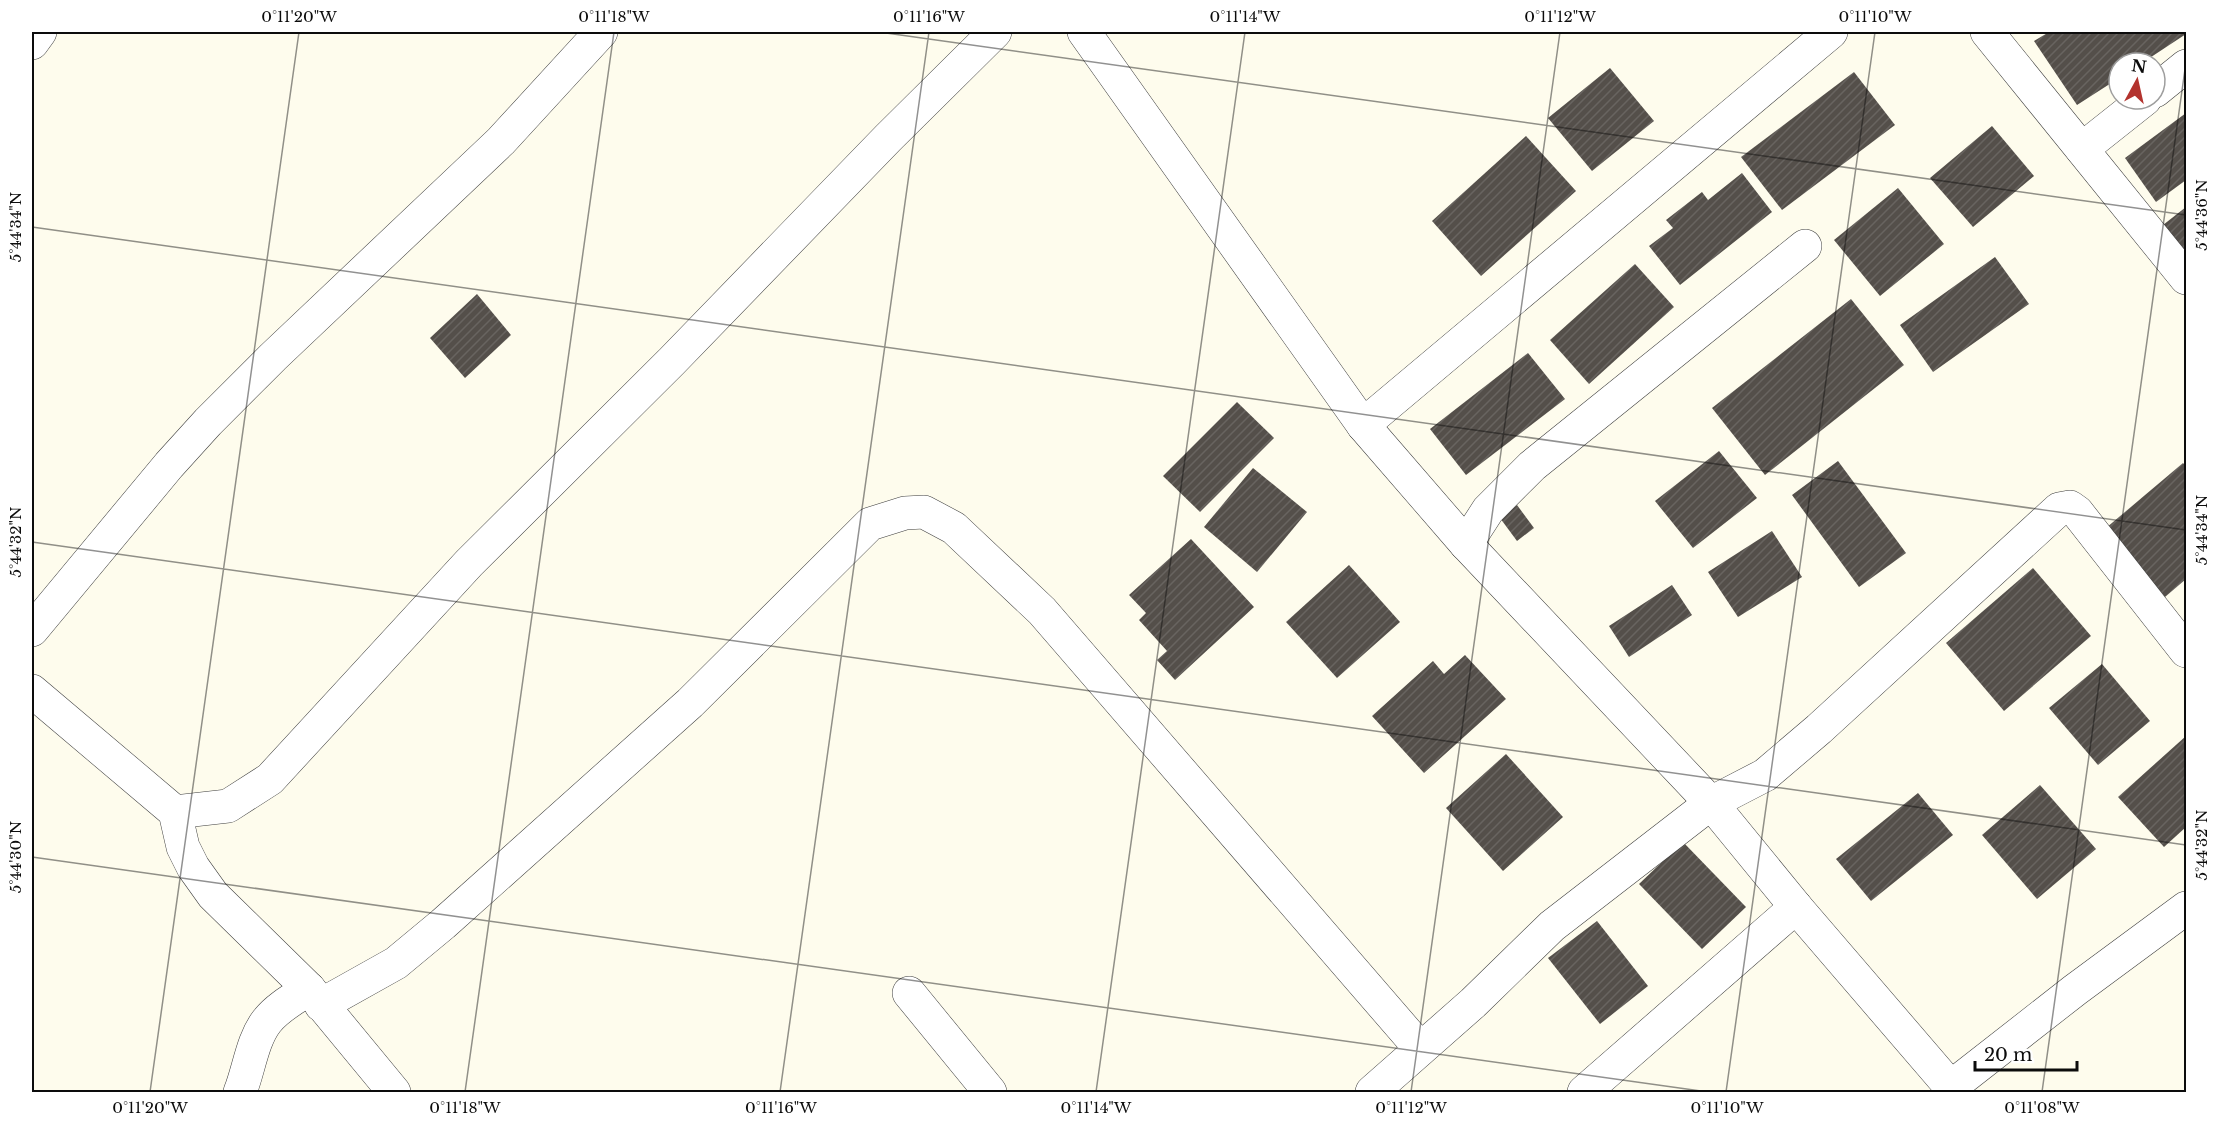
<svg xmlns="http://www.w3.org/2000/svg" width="2218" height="1124" viewBox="0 0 2218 1124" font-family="'Libre Baskerville',serif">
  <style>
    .building { fill: url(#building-hatch) }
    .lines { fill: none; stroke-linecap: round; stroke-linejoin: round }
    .minor-casing { stroke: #3f3f3f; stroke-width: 34 }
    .minor { stroke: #fff; stroke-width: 33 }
    .ticks { fill: none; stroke: #0c0c0c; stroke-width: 1.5; stroke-opacity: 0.45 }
    .neatline { fill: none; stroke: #0c0c0c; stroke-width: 2 }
    .ticks-label { font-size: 15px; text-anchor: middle; fill: #0c0c0c }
  </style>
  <defs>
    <pattern id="building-hatch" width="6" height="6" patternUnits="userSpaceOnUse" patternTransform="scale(1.5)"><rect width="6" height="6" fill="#544f4a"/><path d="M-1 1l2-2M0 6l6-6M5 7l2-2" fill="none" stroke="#686460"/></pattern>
  </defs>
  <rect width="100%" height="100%" fill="#fefced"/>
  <g class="building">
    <polygon points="2049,32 2186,32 2186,34 2142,63 2119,63 2119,78 2077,105 2034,41"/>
    <polygon points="1610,68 1654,121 1592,171 1548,118"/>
    <polygon points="1854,72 1895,125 1782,210 1741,157"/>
    <polygon points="2186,113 2186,180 2156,202 2125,158"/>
    <polygon points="1992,126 2034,176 1973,227 1930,178"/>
    <polygon points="1526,136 1576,191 1481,276 1432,221"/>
    <polygon points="1742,173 1772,212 1680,285 1649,246 1673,228 1666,220 1702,192 1708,200"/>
    <polygon points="1898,188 1944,244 1880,296 1834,240"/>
    <polygon points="2186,207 2186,254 2163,225"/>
    <polygon points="1995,257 2029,304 1933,372 1900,325"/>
    <polygon points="1635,264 1674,307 1589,384 1550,340"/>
    <polygon points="477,294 511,335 465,378 430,338"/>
    <polygon points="1851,299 1904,365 1765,475 1712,408"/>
    <polygon points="1528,353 1565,399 1466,475 1430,429"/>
    <polygon points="1237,402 1274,438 1200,512 1163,476"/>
    <polygon points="1719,451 1757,498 1693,548 1655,501"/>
    <polygon points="1838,461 1906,553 1859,587 1792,495"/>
    <polygon points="2183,463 2186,466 2186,579 2165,597 2106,528"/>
    <polygon points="1253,468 1307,512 1257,572 1204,527"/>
    <polygon points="1517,505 1534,528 1517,541 1500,518"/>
    <polygon points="1772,531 1802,577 1738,617 1708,572"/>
    <polygon points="1191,539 1254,607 1175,680 1157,660 1167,651 1139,620 1146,613 1129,595"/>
    <polygon points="1349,565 1400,622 1337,678 1286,622"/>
    <polygon points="2033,568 2091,636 2004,711 1946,643"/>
    <polygon points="1672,585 1692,615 1629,657 1609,626"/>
    <polygon points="1465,655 1506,699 1424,773 1372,716 1433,661 1444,674"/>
    <polygon points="2102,664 2150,721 2098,765 2049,708"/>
    <polygon points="2186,736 2186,827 2164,847 2118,797"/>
    <polygon points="1506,754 1563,817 1503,871 1446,808"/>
    <polygon points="2040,785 2096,849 2037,899 1982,835"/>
    <polygon points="1918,793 1953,835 1871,901 1836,859"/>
    <polygon points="1683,842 1746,907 1702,949 1639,884"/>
    <polygon points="1597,921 1648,986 1600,1024 1548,958"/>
  </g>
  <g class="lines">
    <g class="minor-casing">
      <g id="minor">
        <polyline points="1084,32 1363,425 1466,544 1711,803 1796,907 1955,1092"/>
        <polyline points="1987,32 2186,278"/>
        <polyline points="32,43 40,32"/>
        <polyline points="2155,91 2186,66"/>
        <polyline points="2082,149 2145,99"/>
        <polyline points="1363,425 1831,32"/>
        <polyline points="1466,544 1488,510 1532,466 1805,246"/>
        <polyline points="32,630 169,465 208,422 273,357 501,141 601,32"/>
        <polyline points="32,691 175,812 183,847 193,867 213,895 309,989 394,1092"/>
        <polyline points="175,812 228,806 270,779 469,563 672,361 888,138 995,32"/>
        <polyline points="909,993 990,1092"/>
        <polyline points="321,1005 396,963 443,924 690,703 870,524 905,513 924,512 954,528 1042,611 1420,1048"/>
        <polyline points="1951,1087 2075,990 2186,908"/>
        <path d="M240,1092c9,-22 12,-52 27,-71 11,-14 28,-23 42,-32"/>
        <polyline points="1372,1092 1473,1003 1552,926 1711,803 1765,775 1819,729 2059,509 2070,507 2077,512 2186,651"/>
        <polyline points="1584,1092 1796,907"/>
      </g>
    </g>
    <use href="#minor" class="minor"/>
  </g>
  <path class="ticks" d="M879,32l1307,183M32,227l2154,303M32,542l2154,303M32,857l1676,235M150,1092l149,-1060M465,1092l149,-1060M780,1092l149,-1060M1096,1092l149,-1060M1411,1092l149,-1060M1726,1092l149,-1060M2042,1092l144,-1030"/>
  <rect width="2218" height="1124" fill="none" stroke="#ffffff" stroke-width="66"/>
  <g transform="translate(2137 81) rotate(8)"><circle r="28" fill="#ffffff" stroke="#9e9e9e" stroke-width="1.5"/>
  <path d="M0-4.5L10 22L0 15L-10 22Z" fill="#b3332e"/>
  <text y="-9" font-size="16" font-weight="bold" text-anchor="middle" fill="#0c0c0c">N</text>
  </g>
  <path d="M1975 1061v9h102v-9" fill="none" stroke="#0c0c0c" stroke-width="3"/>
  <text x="1984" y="1061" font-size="18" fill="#0c0c0c" stroke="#ffffff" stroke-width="4.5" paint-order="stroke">20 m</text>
  <rect x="33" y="33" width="2152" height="1058" class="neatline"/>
  <g class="ticks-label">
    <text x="299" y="22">0°11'20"W</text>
    <text x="614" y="22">0°11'18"W</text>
    <text x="929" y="22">0°11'16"W</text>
    <text x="1245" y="22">0°11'14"W</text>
    <text x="1560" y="22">0°11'12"W</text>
    <text x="1875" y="22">0°11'10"W</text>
    <text transform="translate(2202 215) rotate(-90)" y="5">5°44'36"N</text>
    <text transform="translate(16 227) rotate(-90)" y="5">5°44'34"N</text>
    <text transform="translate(2202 530) rotate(-90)" y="5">5°44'34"N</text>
    <text transform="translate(16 542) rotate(-90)" y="5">5°44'32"N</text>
    <text transform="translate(2202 845) rotate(-90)" y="5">5°44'32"N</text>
    <text transform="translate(16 857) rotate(-90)" y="5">5°44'30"N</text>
    <text x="150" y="1113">0°11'20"W</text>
    <text x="465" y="1113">0°11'18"W</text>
    <text x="781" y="1113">0°11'16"W</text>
    <text x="1096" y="1113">0°11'14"W</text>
    <text x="1411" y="1113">0°11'12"W</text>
    <text x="1727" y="1113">0°11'10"W</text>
    <text x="2042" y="1113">0°11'08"W</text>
  </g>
</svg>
